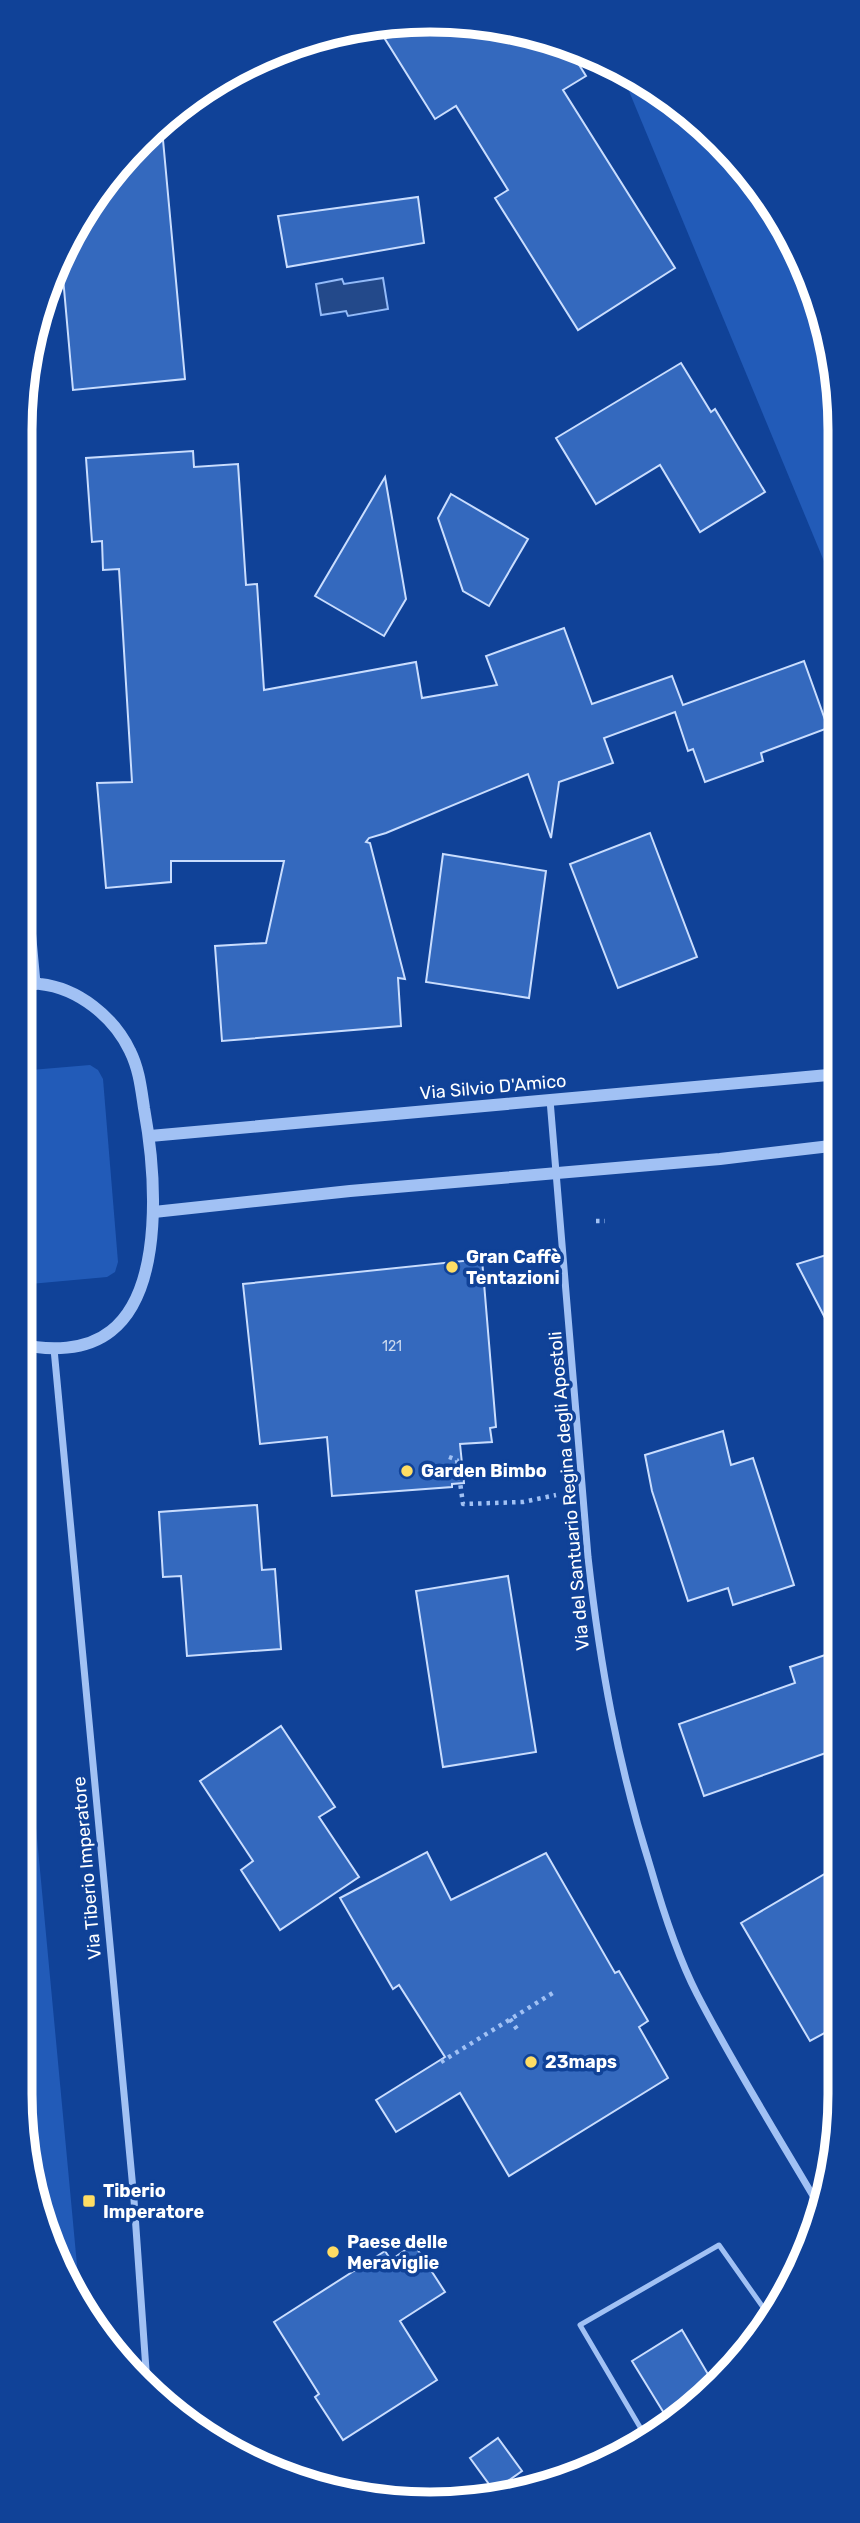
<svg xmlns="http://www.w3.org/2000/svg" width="860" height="2523" viewBox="0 0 860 2523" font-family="Rubik,sans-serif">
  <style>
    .green { fill: #225bb8 }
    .water { fill: #23498a; stroke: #92baf8; stroke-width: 2 }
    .building { fill: #3469be; stroke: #c9ddfe; stroke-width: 2 }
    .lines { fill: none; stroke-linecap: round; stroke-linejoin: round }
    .path { stroke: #a1c1f4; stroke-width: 4.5; stroke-dasharray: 3.5 5; stroke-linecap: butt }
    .service { stroke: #a1c1f4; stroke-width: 5 }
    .minor { stroke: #a1c1f4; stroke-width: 7 }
    .tertiary { stroke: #a1c1f4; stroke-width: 12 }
    .poi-dot { fill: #ffdd64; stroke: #104298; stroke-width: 2.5 }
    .labels { text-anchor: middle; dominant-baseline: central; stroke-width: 7; stroke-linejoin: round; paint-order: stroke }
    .number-label { font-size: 14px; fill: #ccdaef }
    .street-label { font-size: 18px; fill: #fff; stroke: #104298 }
    .poi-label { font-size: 18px; font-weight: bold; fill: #fff; stroke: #104298; text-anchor: start }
    .rim { fill: none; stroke: #fff; stroke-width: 9 }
  </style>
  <rect width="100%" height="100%" fill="#104298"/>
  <g class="green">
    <polygon points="619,67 636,74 739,159 799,249 837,376 838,595"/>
    <polygon points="90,1065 98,1070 103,1079 118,1262 115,1272 107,1277 19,1285 19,1071"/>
    <polygon points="19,1646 80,2297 50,2250 19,2093"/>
  </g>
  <polygon class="water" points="383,278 388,309 348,316 346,311 321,315 316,284 342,279 344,284"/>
  <g class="building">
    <polygon points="375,23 536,33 568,47 586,76 563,90 675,268 578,330 495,198 508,190 456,106 435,119"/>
    <polygon points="162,129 185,379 73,390 62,266 104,180"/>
    <polygon points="418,197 424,243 287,267 278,216"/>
    <polygon points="681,363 711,412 715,409 765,492 700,532 660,465 596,504 556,438"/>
    <polygon points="193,451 194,467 238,464 246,585 257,584 264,690 416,662 422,698 497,685 486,656 564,628 592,704 672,676 683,705 804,661 828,728 761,753 763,761 705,782 693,749 688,751 675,712 604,738 613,763 559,782 551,838 528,774 386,833 369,838 366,842 370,843 405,979 398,978 401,1026 222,1041 215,946 266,943 284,861 171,861 171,882 106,888 97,783 132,782 119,569 103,570 102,541 92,542 86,458"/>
    <polygon points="385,477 406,599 384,636 315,596"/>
    <polygon points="451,494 528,539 489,606 463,591 438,518"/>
    <polygon points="650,833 697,957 618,988 570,864"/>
    <polygon points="443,854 546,871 529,998 426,982"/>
    <polygon points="839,1251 839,1345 797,1264"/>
    <polygon points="482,1259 496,1427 490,1428 492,1442 460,1444 464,1483 452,1484 452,1487 332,1496 327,1437 260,1444 243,1284"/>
    <polygon points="723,1431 731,1465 753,1458 794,1585 733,1605 728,1588 688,1601 652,1491 645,1455"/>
    <polygon points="257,1505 262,1570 275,1569 281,1649 187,1656 181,1576 163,1577 159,1512"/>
    <polygon points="508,1576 536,1752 443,1767 416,1591"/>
    <polygon points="825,1655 840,1699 840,1748 704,1796 679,1724 795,1683 790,1667"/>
    <polygon points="281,1726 335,1807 319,1817 359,1877 280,1930 241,1870 253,1861 200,1781"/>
    <polygon points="427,1852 451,1900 546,1853 615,1973 619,1971 648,2021 639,2027 668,2078 509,2176 460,2093 396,2132 376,2100 445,2057 399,1985 393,1989 340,1898"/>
    <polygon points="840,1865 841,2024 810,2041 741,1923"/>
    <polygon points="414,2244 445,2292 400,2321 437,2380 343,2440 315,2397 319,2394 274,2322 385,2251 391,2260"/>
    <polygon points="682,2330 712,2381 670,2423 632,2361"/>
    <polygon points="498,2438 522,2471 494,2491 470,2458"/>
  </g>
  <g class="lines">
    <g class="path">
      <polyline points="596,1221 605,1221"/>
      <polyline points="449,1457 457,1460 463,1504 523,1502 556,1495"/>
      <polyline points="510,2019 519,2032"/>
      <polyline points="441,2062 556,1991"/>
    </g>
    <polyline class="service" points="647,2439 580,2325 719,2245 772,2320"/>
    <g class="minor">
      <polyline points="19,786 37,983"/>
      <path d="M550,1100l38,457c12,109 30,208 63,312 12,42 26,86 46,125 38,74 83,145 125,217"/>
      <polyline points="54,1349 134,2200 147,2384"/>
    </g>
    <g class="tertiary">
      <path d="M19,989c7,-2 14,-6 21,-5 38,4 74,33 90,67 9,18 11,37 14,57 11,60 22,180 -33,223 -25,20 -62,20 -92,13"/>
      <polyline points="150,1136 839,1074"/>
      <polyline points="154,1212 350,1191 720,1159 839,1145"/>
    </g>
  </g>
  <g class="poi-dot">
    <circle cx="452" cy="1267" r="7"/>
    <circle cx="407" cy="1471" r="7"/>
    <circle cx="531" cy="2062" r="7"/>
    <rect x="82" y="2194" width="14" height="14" rx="3.5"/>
    <circle cx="333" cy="2252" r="7"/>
  </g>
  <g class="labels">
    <g class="number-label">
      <text x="392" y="1346">121</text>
    </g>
    <g class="street-label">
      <text transform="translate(493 1087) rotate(-5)">Via Silvio D'Amico</text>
      <text transform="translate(569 1491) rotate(-95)">Via del Santuario Regina degli Apostoli</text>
      <text transform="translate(87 1868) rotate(-95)">Via Tiberio Imperatore</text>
    </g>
    <g class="poi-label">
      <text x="466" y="1257">Gran Caffè<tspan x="466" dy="21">Tentazioni</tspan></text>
      <text x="421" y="1471">Garden Bimbo</text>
      <text x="545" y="2062">23maps</text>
      <text x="103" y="2191">Tiberio<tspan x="103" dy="21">Imperatore</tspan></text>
      <text x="347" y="2242">Paese delle<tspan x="347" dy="21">Meraviglie</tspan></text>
    </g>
  </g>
  <path d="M0 0H860V2523H0ZM430 32H430A398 398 0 0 1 828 430V2094A398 398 0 0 1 430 2492H430A398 398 0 0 1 32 2094V430A398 398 0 0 1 430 32Z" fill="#104298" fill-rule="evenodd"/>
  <path class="rim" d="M430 32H430A398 398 0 0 1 828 430V2094A398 398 0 0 1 430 2492H430A398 398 0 0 1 32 2094V430A398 398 0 0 1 430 32Z"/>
</svg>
